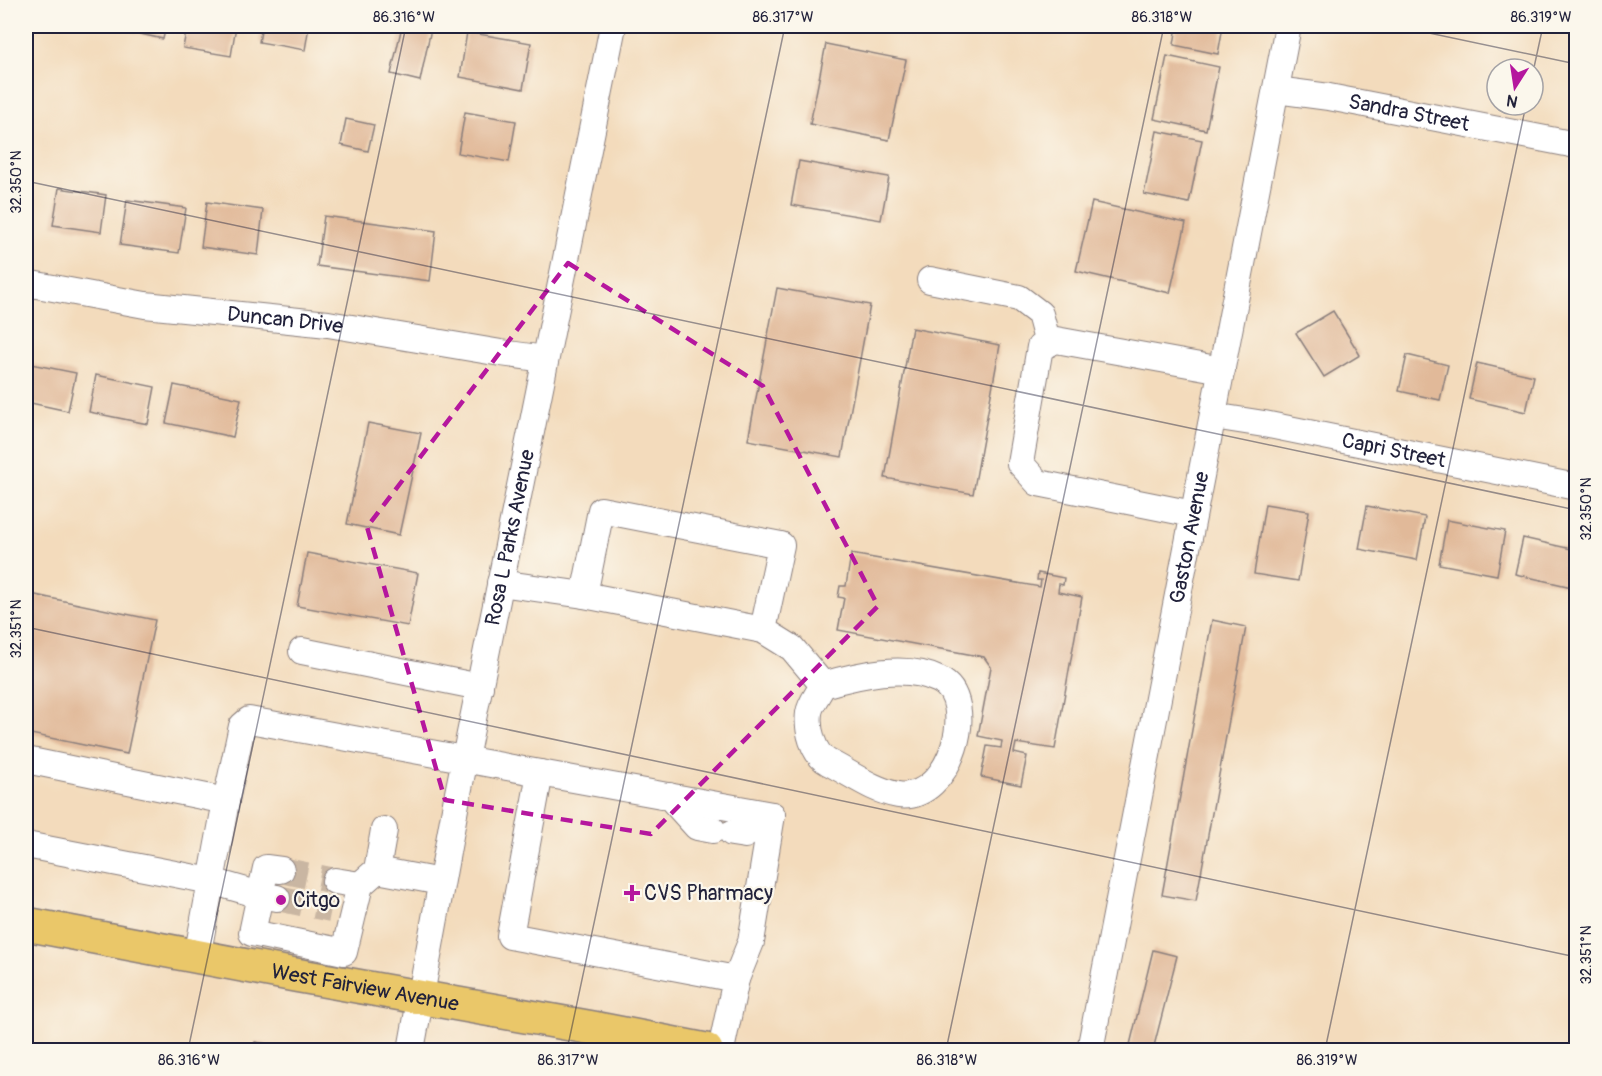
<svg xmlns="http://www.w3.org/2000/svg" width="1602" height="1076" viewBox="0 0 1602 1076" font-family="Pangolin,sans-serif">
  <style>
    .building { fill: #e1b999 }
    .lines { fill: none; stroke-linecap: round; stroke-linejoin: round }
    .minor-tunnel { stroke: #c9b6a2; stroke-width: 26; stroke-dasharray: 26 13; stroke-linecap: butt }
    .minor-casing { stroke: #8a7e7c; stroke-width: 28 }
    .major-casing { stroke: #8a7e7c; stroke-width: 36 }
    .minor { stroke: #fff; stroke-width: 26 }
    .major { stroke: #eac769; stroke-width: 33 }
    .marked { fill: none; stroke: #b5179e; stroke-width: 4.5; stroke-dasharray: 12 8; stroke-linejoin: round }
    .ticks { fill: none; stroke: #22223b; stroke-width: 1.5; stroke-opacity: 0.45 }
    .poi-dot { fill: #b5179e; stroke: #fbf7ec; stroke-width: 2 }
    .labels { text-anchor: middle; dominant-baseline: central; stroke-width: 4.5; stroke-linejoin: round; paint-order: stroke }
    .street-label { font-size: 21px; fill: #22223b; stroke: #fbf7ec }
    .poi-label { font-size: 21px; fill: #22223b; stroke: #fbf7ec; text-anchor: start }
    .neatline { fill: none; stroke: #22223b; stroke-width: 2 }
    .ticks-label { font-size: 15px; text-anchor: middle; fill: #22223b }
  </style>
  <rect width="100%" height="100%" fill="#fbf7ec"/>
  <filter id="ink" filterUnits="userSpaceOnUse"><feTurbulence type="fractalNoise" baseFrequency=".0167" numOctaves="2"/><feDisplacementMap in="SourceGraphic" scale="12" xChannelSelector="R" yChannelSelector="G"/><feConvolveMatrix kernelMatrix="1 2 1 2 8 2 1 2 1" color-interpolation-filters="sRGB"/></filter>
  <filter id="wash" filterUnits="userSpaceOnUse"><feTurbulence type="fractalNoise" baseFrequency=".008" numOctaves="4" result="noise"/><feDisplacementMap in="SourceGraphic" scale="24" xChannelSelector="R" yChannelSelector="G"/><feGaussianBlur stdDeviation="1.35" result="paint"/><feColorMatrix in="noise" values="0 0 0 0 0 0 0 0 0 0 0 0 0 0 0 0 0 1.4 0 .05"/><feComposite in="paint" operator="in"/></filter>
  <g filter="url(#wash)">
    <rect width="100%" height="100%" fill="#f3dbbc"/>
    <g id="blocks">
      <g class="building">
        <polygon points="119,26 166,26 163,39 118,29"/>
        <polygon points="187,26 236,26 231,56 183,48"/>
        <polygon points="262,26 309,26 305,50 259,42"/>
        <polygon points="402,26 431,29 420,81 391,74"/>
        <polygon points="1177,26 1223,26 1218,54 1174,45"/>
        <polygon points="467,32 531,43 523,89 460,77"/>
        <polygon points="826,44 906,60 889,140 810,124"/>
        <polygon points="1167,56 1219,67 1206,130 1154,119"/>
        <polygon points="465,112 516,121 509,162 458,153"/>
        <polygon points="346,119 374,125 368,151 341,145"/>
        <polygon points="1157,131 1202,140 1189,203 1144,194"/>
        <polygon points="799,161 889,177 881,220 791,205"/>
        <polygon points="59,188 106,195 101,232 53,225"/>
        <polygon points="127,200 186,208 179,253 120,245"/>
        <polygon points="207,202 263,210 258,255 201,247"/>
        <polygon points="1092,202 1186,223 1170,293 1076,271"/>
        <polygon points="324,216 436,231 430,281 317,266"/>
        <polygon points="777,288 870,305 842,457 748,440"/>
        <polygon points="1333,311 1360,355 1324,377 1296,333"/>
        <polygon points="912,328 1000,345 973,494 885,478"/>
        <polygon points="1407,355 1448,365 1440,400 1399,391"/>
        <polygon points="26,363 76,373 68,411 26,402"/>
        <polygon points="1477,363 1534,376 1526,412 1469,399"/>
        <polygon points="96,375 155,387 148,424 89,412"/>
        <polygon points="174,385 241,399 233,437 166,423"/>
        <polygon points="368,423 421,433 399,535 347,524"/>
        <polygon points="1265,504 1309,511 1298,581 1254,574"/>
        <polygon points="1367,506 1425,517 1417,560 1359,549"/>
        <polygon points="1447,520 1505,531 1497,575 1439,564"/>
        <polygon points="1523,538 1576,550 1576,588 1515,574"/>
        <polygon points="307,553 418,573 408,626 297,606"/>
        <polygon points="851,554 1040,587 1041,580 1037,580 1038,573 1064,578 1063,585 1059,584 1058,592 1082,597 1055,749 1016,743 1014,753 1027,756 1021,785 981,777 987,746 1001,748 1002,741 978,736 991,667 984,657 838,630 844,598 838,597 840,586 846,586"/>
        <polygon points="26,593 155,620 127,754 26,733"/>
        <polygon points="1212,620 1246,627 1196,901 1162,895"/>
        <polygon points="1153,950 1177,956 1153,1050 1135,1050 1129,1049"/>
        <polygon points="255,1042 298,1049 297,1050 253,1050"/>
      </g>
    </g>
  </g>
  <g filter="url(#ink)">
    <use href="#blocks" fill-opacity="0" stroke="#8a7e7c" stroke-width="1.5"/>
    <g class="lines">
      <g class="minor-tunnel">
        <polyline points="281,870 335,881"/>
        <polyline points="277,898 331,909"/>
      </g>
      <g class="minor-casing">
        <g id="minor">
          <path id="s1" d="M1276,90l53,7 247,48"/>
          <polyline points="930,280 1019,298 1040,314 1048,344"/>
          <path id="s2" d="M26,283l119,22 183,19 173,29 44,6"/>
          <path id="s3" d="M1213,416l51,8 312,63"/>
          <polyline points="1193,514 1038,483 1020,463 1040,347 1056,340 1222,370"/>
          <path d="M500,583l84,12 179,35 29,18 31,37c-4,8 -13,19 -14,28 -2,16 4,41 19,49 22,11 46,29 70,33 53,8 82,-96 41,-115 -33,-17 -82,-5 -116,5"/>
          <polyline points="584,595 601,510 781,545 763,630"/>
          <polyline points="302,651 480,687"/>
          <polyline points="26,760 226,801 197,957"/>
          <polyline points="540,773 772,815 751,942 736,979"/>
          <polyline points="669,796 697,827 713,830"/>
          <polyline points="226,801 242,726 249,720 540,773 510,936 736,979 721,1050"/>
          <polyline points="732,833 745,835 772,815"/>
          <polyline points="26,845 211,881 260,895 266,868 281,870"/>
          <polyline points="377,870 441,882"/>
          <polyline points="335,881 360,885"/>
          <polyline points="277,898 260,895 252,933 344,952 360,885 377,870 384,830"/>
          <path id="s4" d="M411,1050l45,-247 157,-777"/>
          <path id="s5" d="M1090,1050l198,-1024"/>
        </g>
      </g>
      <g class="major-casing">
        <g id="major">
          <path id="s6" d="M26,924l269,51 298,53 113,22"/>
        </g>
      </g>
      <use href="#minor" class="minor"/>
      <use href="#major" class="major"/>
    </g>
  </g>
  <path class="marked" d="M568,263l195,123 115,220 -227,228 -206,-34 -78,-273z"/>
  <path class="ticks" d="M1396,26l180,38M26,31l1,-5M1533,72l10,-46M26,181l1550,329M26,627l1550,330M188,1050l218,-1024M567,1050l218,-1024M946,1050l218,-1024M1325,1050l201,-945"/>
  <g class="poi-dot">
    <path d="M629 884h6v6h6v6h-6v6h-6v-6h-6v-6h6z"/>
    <circle cx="281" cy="900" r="6"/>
  </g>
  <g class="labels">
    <g class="street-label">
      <text stroke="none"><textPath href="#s1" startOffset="135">Sandra Street</textPath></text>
      <text stroke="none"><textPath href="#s2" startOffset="262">Duncan Drive</textPath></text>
      <text stroke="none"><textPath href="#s3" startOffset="184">Capri Street</textPath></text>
      <text stroke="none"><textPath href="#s4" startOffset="522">Rosa L Parks Avenue</textPath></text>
      <text stroke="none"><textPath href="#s5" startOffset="522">Gaston Avenue</textPath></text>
      <text stroke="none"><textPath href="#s6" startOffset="345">West Fairview Avenue</textPath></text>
    </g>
    <g class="poi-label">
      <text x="644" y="893">CVS Pharmacy</text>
      <text x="293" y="900">Citgo</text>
    </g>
  </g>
  <rect width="1602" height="1076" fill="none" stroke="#fbf7ec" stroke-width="66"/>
  <g transform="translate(1515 87) rotate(192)"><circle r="28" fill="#fbf7ec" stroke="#a4a2a5" stroke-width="1.5"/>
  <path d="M0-4.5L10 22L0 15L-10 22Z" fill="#b5179e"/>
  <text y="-9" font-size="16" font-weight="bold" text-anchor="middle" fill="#22223b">N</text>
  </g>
  <rect x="33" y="33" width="1536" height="1010" class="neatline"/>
  <g class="ticks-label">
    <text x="404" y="22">86.316°W</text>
    <text x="783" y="22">86.317°W</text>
    <text x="1162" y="22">86.318°W</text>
    <text x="1541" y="22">86.319°W</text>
    <text transform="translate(16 182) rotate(-90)" y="5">32.350°N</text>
    <text transform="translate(1586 509) rotate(-90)" y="5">32.350°N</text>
    <text transform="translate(16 629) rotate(-90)" y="5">32.351°N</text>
    <text transform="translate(1586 955) rotate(-90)" y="5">32.351°N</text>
    <text x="189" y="1065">86.316°W</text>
    <text x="568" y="1065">86.317°W</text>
    <text x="947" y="1065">86.318°W</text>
    <text x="1327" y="1065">86.319°W</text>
  </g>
</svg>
